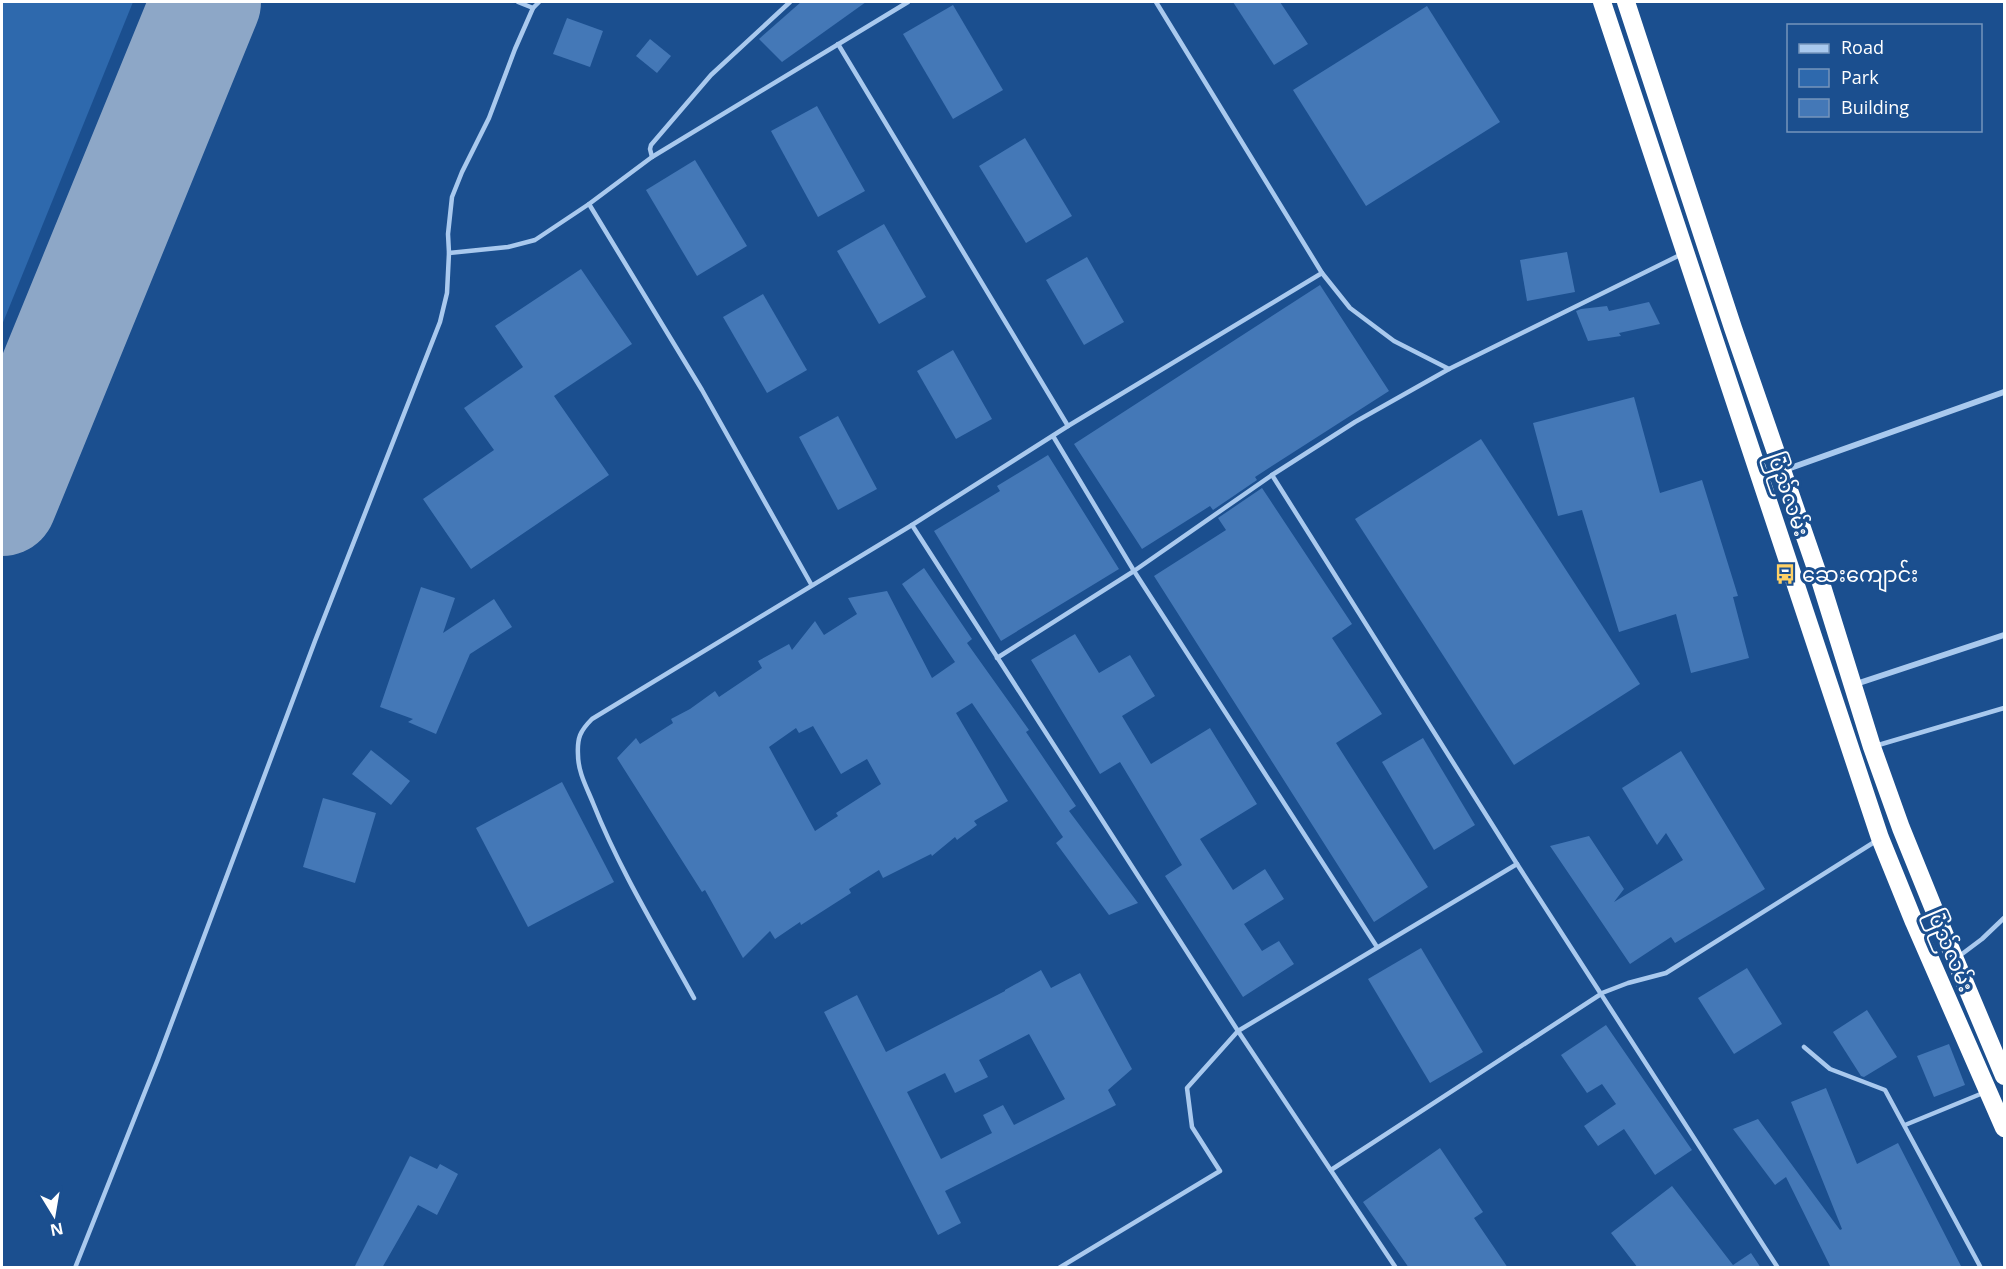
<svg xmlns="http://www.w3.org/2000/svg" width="2006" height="1269" viewBox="0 0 2006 1269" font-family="'Open Sans','Noto Sans Myanmar',sans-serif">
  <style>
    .green { fill: #2e69ad }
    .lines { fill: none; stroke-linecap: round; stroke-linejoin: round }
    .runway { stroke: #8da7c7; stroke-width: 110 }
    .building { fill: #4478b7; fill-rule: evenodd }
    .lane { stroke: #a9c9ee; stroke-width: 4.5 }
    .street { stroke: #a9c9ee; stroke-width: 6 }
    .highway { stroke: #fff; stroke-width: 18 }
    .labels { text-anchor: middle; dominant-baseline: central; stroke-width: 6; stroke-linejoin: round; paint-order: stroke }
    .street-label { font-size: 21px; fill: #fff; stroke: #1b4f8f }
    .poi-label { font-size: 21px; fill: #fff; stroke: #1b4f8f; text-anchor: start }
  </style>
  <rect width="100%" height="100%" fill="#1b4f8f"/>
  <polygon class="green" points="2,2 133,2 2,325"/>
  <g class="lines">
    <polyline class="runway" points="2,501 206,2"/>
  </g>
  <g class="building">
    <polygon points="801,2 866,2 782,62 759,39"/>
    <polygon points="1233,2 1280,2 1308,44 1274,65"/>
    <polygon points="953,5 1003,90 953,119 903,34"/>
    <polygon points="1427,6 1500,122 1366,206 1293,90"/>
    <polygon points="567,18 603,31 590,67 553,54"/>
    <polygon points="650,39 671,56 657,73 636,56"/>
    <polygon points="817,106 865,191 818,217 771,131"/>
    <polygon points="1025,138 1072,216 1026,243 979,166"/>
    <polygon points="695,160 747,246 697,276 646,190"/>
    <polygon points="884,224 926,297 879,324 837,251"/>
    <polygon points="1567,252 1575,292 1527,301 1520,260"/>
    <polygon points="1087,257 1124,322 1084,345 1046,280"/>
    <polygon points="581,269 632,344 554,396 609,475 471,569 423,499 494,450 464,408 523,367 495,326"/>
    <polygon points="1320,285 1389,391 1255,477 1257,480 1213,510 1210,506 1142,549 1074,444"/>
    <polygon points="763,294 807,370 767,393 723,317"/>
    <polygon points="1649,302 1660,324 1619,333 1621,336 1588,341 1576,311 1581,309 1607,306 1609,311"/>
    <polygon points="953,350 992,419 956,439 917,371"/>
    <polygon points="1634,397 1660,493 1702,480 1738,596 1733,597 1749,658 1691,673 1676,614 1619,632 1582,510 1558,516 1533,423"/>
    <polygon points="838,416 877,489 838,510 799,437"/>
    <polygon points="1481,439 1640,684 1514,765 1355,519"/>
    <polygon points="1048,455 1119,569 1001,641 934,531 1000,491 997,486"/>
    <polygon points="1262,488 1352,624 1332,638 1382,714 1336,743 1428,887 1374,922 1154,576 1226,530 1218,518"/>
    <path d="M924,568l48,71 -5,4 62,87 -3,2 50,74 -7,5 69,92 -29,12 -53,-72 7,-6 -91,-134 -16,10 52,88 -34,20 3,4 -20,15 -2,-3 -23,19 -1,-2 -48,24 -4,-8 -30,19 2,4 -50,32 -1,-3 -25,17 -5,-8 -27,27 -38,-68 -3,2 -85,-134 19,-20 4,6 33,-21 -2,-4 19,-10 25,-18 4,6 43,-29 -4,-7 31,-17 3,6 23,-29 9,14 33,-21 -9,-16 39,-7 45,87 23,-16 -53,-78zM813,726l28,48 26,-15 14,25 -45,29 2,3 -23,15 -46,-84 27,-19 3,5z"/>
    <polygon points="421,587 455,598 443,633 494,599 512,627 470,654 436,734 408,722 413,719 380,707"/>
    <polygon points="1075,634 1099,673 1130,655 1155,696 1122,716 1151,764 1210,728 1257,804 1200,839 1233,890 1265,869 1284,899 1244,924 1262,951 1279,941 1294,964 1243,997 1165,876 1182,865 1120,762 1100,774 1031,660"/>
    <polygon points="1423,738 1475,825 1434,850 1382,762"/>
    <polygon points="371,750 410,781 391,805 352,774"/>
    <polygon points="1681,751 1765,889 1675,943 1671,937 1630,964 1550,846 1589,836 1624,889 1614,902 1683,860 1666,833 1657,845 1622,788"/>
    <polygon points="562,782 614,882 528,927 476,828"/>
    <polygon points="323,798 376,813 355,883 303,867"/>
    <polygon points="1421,948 1483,1052 1430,1083 1368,979"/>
    <polygon points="1747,968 1782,1024 1734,1054 1698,998"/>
    <path d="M1041,970l10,18 29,-15 52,96 -24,21 8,15 -171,86 16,32 -23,12 -114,-223 33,-17 29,57 119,-61v-1zM1029,1034l36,65 -51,26 -11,-20 -20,10 9,18 -51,26 -34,-67 38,-19 10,20 33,-16 -9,-17z"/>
    <polygon points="1867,1010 1897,1057 1864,1077 1861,1076 1833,1032"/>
    <polygon points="1606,1025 1692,1150 1655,1175 1624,1129 1598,1146 1584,1126 1616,1104 1602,1084 1587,1093 1561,1055"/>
    <polygon points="1949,1044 1965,1085 1934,1097 1917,1056"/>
    <polygon points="1826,1088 1857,1164 1898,1143 1962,1268 1831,1268 1786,1177 1775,1185 1733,1129 1758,1119 1840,1230 1842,1229 1791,1102"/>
    <polygon points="1440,1148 1483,1212 1474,1218 1508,1268 1409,1268 1363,1202"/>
    <polygon points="410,1156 437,1169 440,1164 458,1174 437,1215 418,1205 382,1268 354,1268"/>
    <polygon points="1672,1186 1733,1265 1751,1253 1761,1268 1638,1268 1611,1233"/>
  </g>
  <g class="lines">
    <g class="lane">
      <polyline points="518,2 533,8"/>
      <polyline points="539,2 533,8 515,49 489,118 462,172 452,197 448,234 449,253 508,247 535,240 589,204"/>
      <polyline points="1156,2 1322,273 1350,308 1394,341 1449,369"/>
      <polyline points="838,44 1068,426"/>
      <polyline points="652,157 650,149 651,145 711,75 790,2"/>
      <polyline points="1053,436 1134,571 1377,947"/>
      <polyline points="1272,475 1517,864 1778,1268"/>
      <polyline points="912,525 1238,1031 1396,1268"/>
      <polyline points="811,584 702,390 589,204 652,157 908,2"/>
      <polyline points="997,658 1134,571 1272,475 1355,422 1449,369 1680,255"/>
      <polyline points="1875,746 2004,708"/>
      <polyline points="1958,957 1982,939 2004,918"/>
      <polyline points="1602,993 1628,983 1666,973 1876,841"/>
      <path d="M694,998c-35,-64 -74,-127 -101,-195 -6,-15 -15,-31 -15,-48 -1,-17 2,-24 14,-36l320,-194 156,-99 254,-153"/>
      <polyline points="1804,1047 1830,1069 1885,1090 1981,1268"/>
      <polyline points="1905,1125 1983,1093"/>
      <polyline points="1331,1170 1601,994"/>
      <polyline points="75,1268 158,1059 315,641 440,322 447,293 449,253"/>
      <polyline points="1059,1268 1220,1171 1192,1127 1187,1088 1238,1031 1517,864"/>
    </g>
    <g class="street">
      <polyline points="1763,480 1782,471 2004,392"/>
      <polyline points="1856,684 2004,635"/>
    </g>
    <g class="highway">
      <polyline points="1602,2 1880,838 1914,922 2004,1128"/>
      <polyline points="1626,2 1733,328 1821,583 1872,747 1901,828 1933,907 2004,1076"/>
    </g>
  </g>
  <defs>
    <g id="bus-bare" transform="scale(1.62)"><path d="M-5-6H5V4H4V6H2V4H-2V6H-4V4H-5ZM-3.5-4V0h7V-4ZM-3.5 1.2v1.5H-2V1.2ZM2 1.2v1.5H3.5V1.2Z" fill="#ffd166" stroke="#1b4f8f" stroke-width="2.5" paint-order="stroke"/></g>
  </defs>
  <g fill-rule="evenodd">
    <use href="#bus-bare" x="1785" y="574"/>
  </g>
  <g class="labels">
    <g class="street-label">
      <text transform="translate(1789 494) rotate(71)">ပြည်လမ်း</text>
      <text transform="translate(1951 950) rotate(67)">ပြည်လမ်း</text>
    </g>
    <g class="poi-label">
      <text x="1802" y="574">ဆေးကျောင်း</text>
    </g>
  </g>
  <rect width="2006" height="1269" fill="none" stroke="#ffffff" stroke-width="6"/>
  <rect x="1787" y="24" width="195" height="108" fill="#1b4f8f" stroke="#7695bc" stroke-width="1.5"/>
  <rect x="1799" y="44" width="30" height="9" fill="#a9c9ee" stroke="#7695bc" stroke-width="1.5"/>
  <text x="1841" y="54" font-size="18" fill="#ffffff">Road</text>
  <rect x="1799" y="69" width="30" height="18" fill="#2e69ad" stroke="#7695bc" stroke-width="1.5"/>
  <text x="1841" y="84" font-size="18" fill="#ffffff">Park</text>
  <rect x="1799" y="99" width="30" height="18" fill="#4478b7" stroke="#7695bc" stroke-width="1.5"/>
  <text x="1841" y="114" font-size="18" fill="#ffffff">Building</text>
  <g transform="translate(54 1215) rotate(169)" stroke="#1b4f8f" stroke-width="4.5" paint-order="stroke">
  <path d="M0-4.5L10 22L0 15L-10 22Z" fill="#ffffff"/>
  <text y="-9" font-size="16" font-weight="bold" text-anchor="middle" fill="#ffffff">N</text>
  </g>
</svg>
